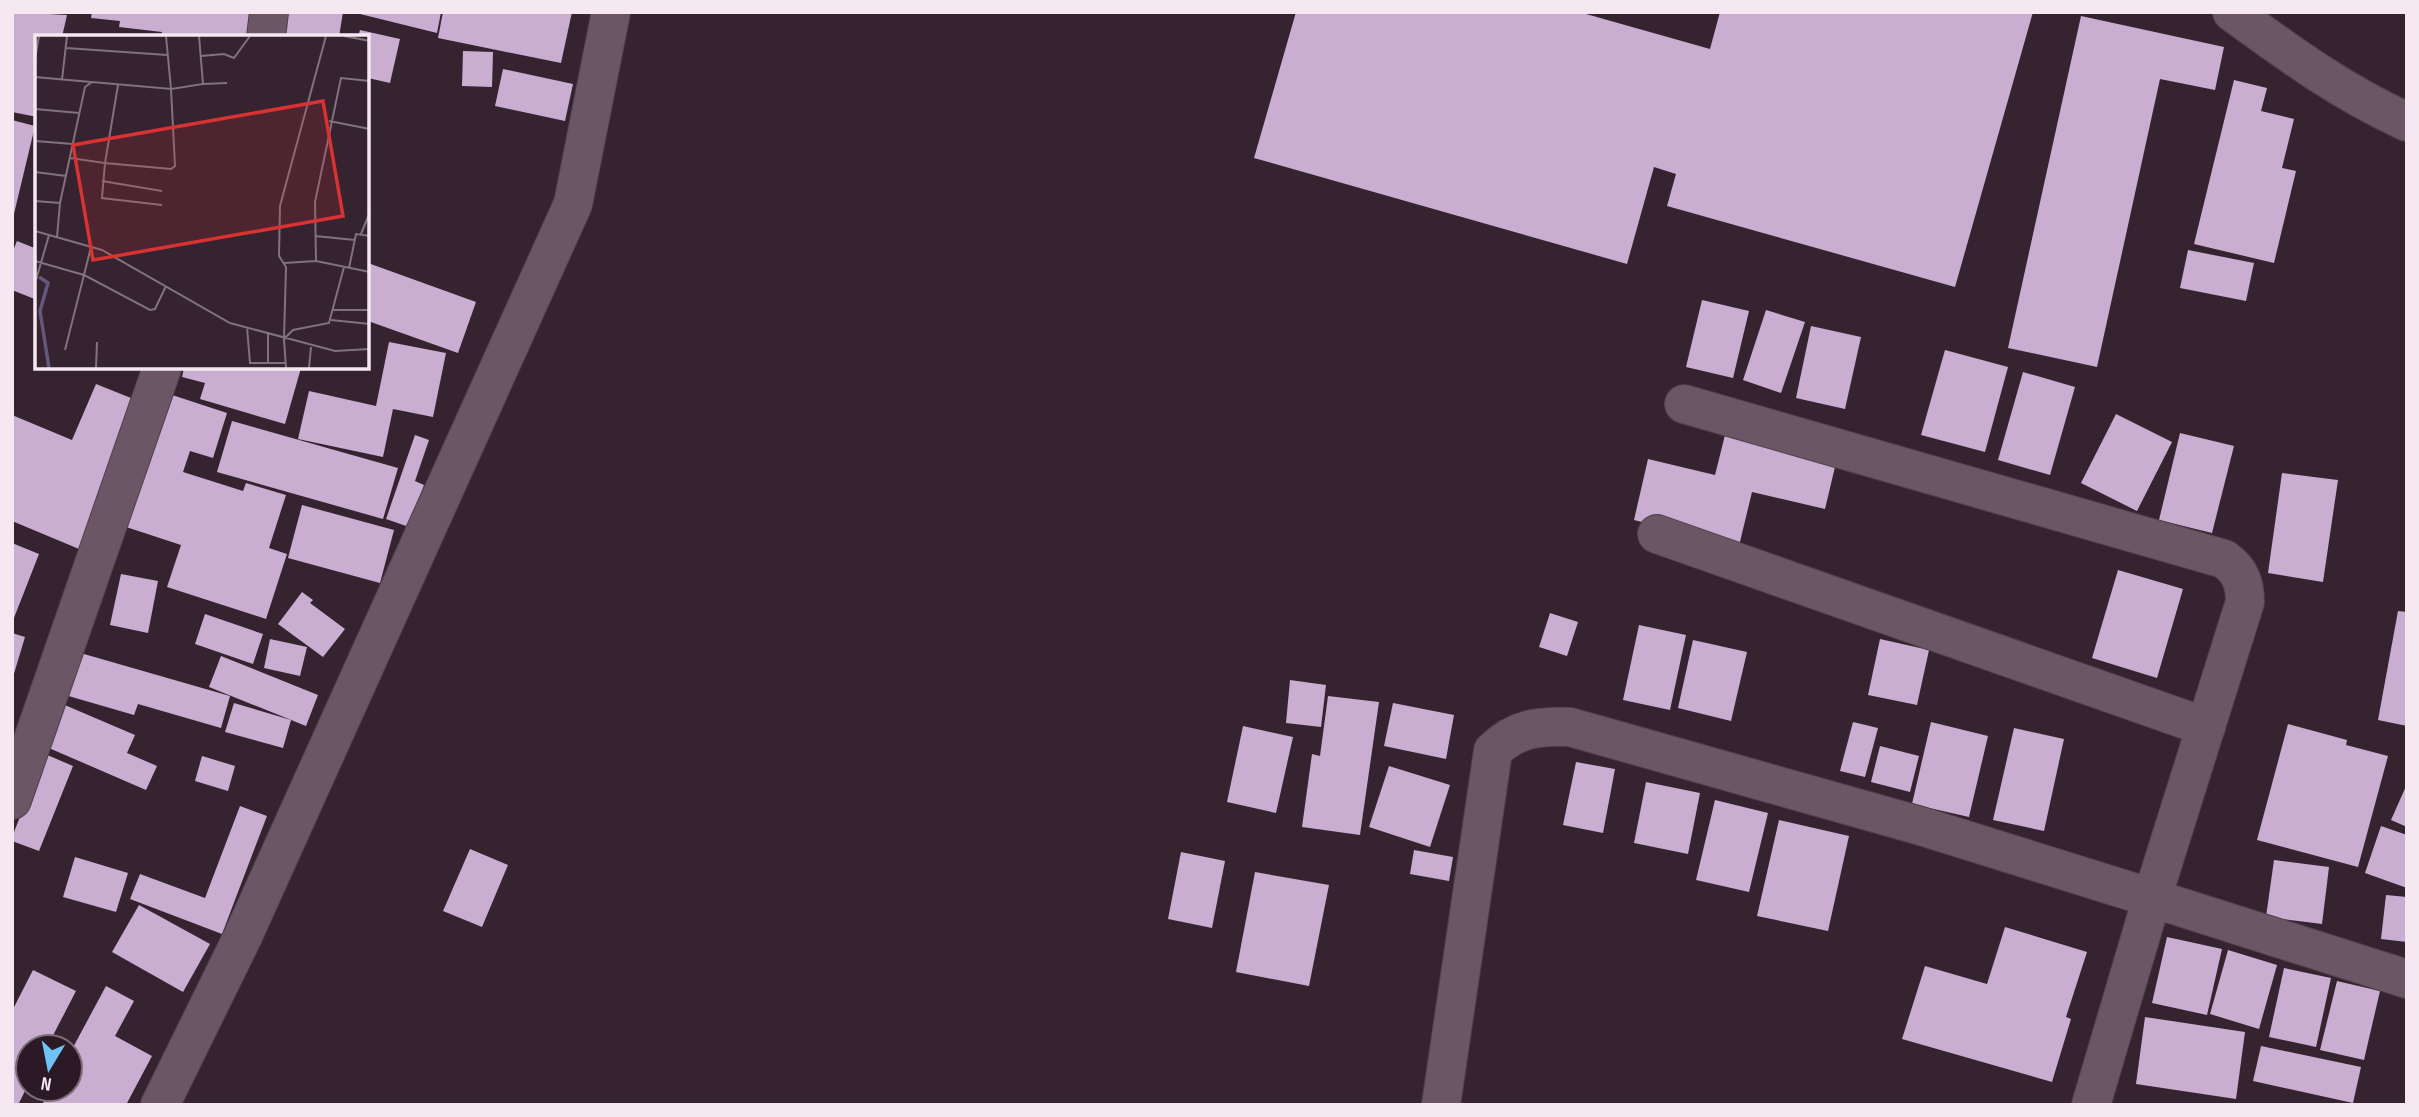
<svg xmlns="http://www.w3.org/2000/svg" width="2419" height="1117" viewBox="0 0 2419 1117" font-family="'Sofia Sans Condensed',sans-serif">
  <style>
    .building { fill: #c9aed2 }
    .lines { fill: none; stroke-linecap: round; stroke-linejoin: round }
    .minor-casing { stroke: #50414c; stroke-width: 40 }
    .minor { stroke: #6a5664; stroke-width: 38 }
    .inset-river { fill: none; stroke: #62577c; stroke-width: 3.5 }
    .inset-road { fill: none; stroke: #82727d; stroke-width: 2 }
    .view { fill: #d83232; fill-opacity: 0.15; stroke: #d83232; stroke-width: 3.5 }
    .inset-edge { fill: none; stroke: #f5e8f1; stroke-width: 3.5 }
  </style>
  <rect width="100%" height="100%" fill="#352330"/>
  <g class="building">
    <polygon points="12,12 67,15 62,37 37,37 37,117 12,112"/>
    <polygon points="92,12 252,12 248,37 161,37 162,32 119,27 120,21 91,18"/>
    <polygon points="282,12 343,12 339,37 278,37"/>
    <polygon points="352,12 441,12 437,33"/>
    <polygon points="443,12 572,12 561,63 438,38"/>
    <polygon points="1296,12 1579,12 1710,49 1720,12 2033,12 1955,287 1667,206 1676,174 1654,167 1627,264 1254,158"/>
    <polygon points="2081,16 2224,47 2215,90 2160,79 2097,367 2008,348"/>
    <polygon points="360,30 400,39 390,83 368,78 368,37 358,37"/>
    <polygon points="463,51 493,52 492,87 462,86"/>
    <polygon points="503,69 573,84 565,121 495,106"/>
    <polygon points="2234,80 2267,88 2261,111 2294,119 2282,168 2296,171 2274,263 2194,244"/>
    <polygon points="12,120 35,126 13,218 12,218"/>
    <polygon points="17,241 37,249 37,300 12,290 12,253"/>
    <polygon points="2188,250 2254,263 2246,301 2180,288"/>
    <polygon points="368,263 476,302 458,353 368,321"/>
    <polygon points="1702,300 1749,311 1733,378 1686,367"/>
    <polygon points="1766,310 1805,322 1781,393 1743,380"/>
    <polygon points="1811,326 1861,337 1845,409 1796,398"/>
    <polygon points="389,342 446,353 433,417 393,409 383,457 298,439 309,391 376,406"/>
    <polygon points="1945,350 2008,367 1985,452 1921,435"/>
    <polygon points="184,368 301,368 285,424 200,399 205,383 182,377"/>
    <polygon points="2023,372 2075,387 2050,475 1998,460"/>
    <polygon points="96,384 141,402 79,549 12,521 12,415 72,440"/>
    <polygon points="160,391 227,413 213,458 190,451 183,472 243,491 246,483 286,495 269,548 287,554 266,619 167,587 181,545 117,524"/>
    <polygon points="2116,414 2172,442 2137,511 2081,483"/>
    <polygon points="232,421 398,468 383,519 217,472"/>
    <polygon points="1728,423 1839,450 1825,509 1752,492 1739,546 1634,520 1648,459 1715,475"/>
    <polygon points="2180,433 2234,446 2212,533 2159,520"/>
    <polygon points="415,435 429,440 415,481 424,485 409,527 386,519"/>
    <polygon points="2282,473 2338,480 2323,582 2268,573"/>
    <polygon points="302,505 394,530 380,583 288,558"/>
    <polygon points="12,543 39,554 12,623"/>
    <polygon points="2118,570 2183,589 2157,678 2092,658"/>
    <polygon points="121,574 158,581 148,633 110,625"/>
    <polygon points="302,592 313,600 310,603 345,629 323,657 278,624"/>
    <polygon points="2398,611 2407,612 2407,726 2378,720"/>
    <polygon points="1550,613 1578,622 1567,656 1539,647"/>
    <polygon points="205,614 263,634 253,664 195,644"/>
    <polygon points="1639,625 1686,635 1670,710 1623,700"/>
    <polygon points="12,633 25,637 13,677 12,677"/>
    <polygon points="270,639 307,647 300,676 264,668"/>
    <polygon points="1880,639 1929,650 1917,705 1868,695"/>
    <polygon points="1693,640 1747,652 1731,721 1678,708"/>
    <polygon points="77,652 230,696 221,728 138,704 134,715 65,695"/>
    <polygon points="221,656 318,695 306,726 209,687"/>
    <polygon points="1290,680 1326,685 1321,727 1286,723"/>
    <polygon points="1328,696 1379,702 1360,835 1302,827 1312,754 1320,756"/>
    <polygon points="53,700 135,735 127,753 157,766 146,790 35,742"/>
    <polygon points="234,703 291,720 283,748 225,732"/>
    <polygon points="1393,703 1454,715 1446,759 1384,746"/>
    <polygon points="1853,722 1878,728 1865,777 1840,771"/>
    <polygon points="1931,722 1988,736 1969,817 1912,804"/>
    <polygon points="2288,724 2347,740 2346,745 2388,756 2358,867 2257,840"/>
    <polygon points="1243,726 1293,737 1276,813 1227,802"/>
    <polygon points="2014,728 2064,739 2044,831 1993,820"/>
    <polygon points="1880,746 1919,756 1910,792 1871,782"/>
    <polygon points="45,754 73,766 39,851 12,841 12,837"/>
    <polygon points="202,756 235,766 228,791 195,781"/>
    <polygon points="1576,762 1615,769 1603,833 1563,825"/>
    <polygon points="1389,766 1450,785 1430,847 1369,827"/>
    <polygon points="1646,782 1700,793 1688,854 1634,843"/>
    <polygon points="2407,784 2407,827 2391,820"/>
    <polygon points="1715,800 1768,813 1749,892 1696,880"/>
    <polygon points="240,806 267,816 222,934 130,899 140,874 205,898"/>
    <polygon points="1779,820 1849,836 1828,931 1757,916"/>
    <polygon points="2381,826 2407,835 2407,888 2365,873"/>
    <polygon points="470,849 508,865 482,927 443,911"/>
    <polygon points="1414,850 1453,857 1449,881 1410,874"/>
    <polygon points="1181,852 1225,861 1212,928 1168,919"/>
    <polygon points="75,857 128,873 116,912 63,897"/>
    <polygon points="2274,860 2329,867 2322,924 2266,917"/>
    <polygon points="1255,872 1329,885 1309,986 1236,972"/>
    <polygon points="2386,895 2407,897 2407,942 2381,939"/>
    <polygon points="139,905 210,944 183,992 112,952"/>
    <polygon points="2005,927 2087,952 2066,1017 2071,1019 2052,1082 1902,1039 1925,966 1987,984"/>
    <polygon points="2167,937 2222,949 2207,1015 2152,1003"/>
    <polygon points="2228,950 2277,965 2259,1029 2210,1014"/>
    <polygon points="2284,968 2331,978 2316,1047 2269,1037"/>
    <polygon points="33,970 76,991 47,1047 28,1047 28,1085 18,1105 12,1105 12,1011"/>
    <polygon points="2337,981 2380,991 2364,1060 2320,1050"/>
    <polygon points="106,986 134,1001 115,1036 152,1056 126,1105 42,1105 51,1089 70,1089 70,1053"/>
    <polygon points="2145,1017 2245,1032 2236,1099 2136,1084"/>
    <polygon points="2261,1046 2361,1067 2353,1103 2253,1081"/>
  </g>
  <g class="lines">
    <g class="minor-casing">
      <g id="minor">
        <path d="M2232,12c59,43 108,79 175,110"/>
        <polyline points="266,37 269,12"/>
        <path d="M1684,404l540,155c16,11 21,24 21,43l-93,296 255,81"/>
        <polyline points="1657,534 2206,727"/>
        <polyline points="12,800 162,368"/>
        <polyline points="160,1105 243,936 573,204 611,12"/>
        <path d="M1441,1105l52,-354c23,-23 45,-25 77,-24l351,99 231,72 -61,207"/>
      </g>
    </g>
    <use href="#minor" class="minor"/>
  </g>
  <g transform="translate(35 35)">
    <rect width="334" height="334" fill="#352330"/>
    <path class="inset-river" d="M4,242l9,6 -8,28 9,57"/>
    <path class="inset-road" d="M291,1l-46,170 -1,50 7,11 -2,72 9,-9 36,-7 15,-56M309,1l26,5M31,13l101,7M166,21l23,-2 10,4 16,-22M0,24l4,-23M0,42l56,5M27,45l5,-44M168,49l24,-1M83,50l-13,78 66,6 4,-3 -4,-77 32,-5 -4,-48M0,74l44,4M294,86l41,8M0,106l38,3M35,123l35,5 -3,35 60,7M0,137l31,4M67,146l60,10M0,166l25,2M0,196l67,19 128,73 105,28 35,-2M326,199l9,-22M280,201l40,4M22,202l3,-34 25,-116 7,-5 79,7 -5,-53M56,212l-7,28 66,35 5,-1 11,-23M0,226l49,14 -19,75M281,226l-1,-59 26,-124 29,3M249,228l32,-2 54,11M314,233l7,-34 14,2M1,245l13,-45M297,275h38M296,285l39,4M212,292l3,36h35M233,297v31M249,304l2,29M61,333l1,-26M274,333l2,-21"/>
    <path class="view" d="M288,66l20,115 -250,44 -20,-115z"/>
    <rect width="334" height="334" class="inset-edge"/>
  </g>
  <rect width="2419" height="1117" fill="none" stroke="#f5e8f1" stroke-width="28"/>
  <g transform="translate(49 1068) rotate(190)"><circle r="33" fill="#2b1926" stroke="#7c6c77" stroke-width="2"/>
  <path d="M0-5L12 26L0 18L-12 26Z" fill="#6fc2f4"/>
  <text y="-10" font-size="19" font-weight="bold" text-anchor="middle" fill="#f5e8f1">N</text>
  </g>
</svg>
